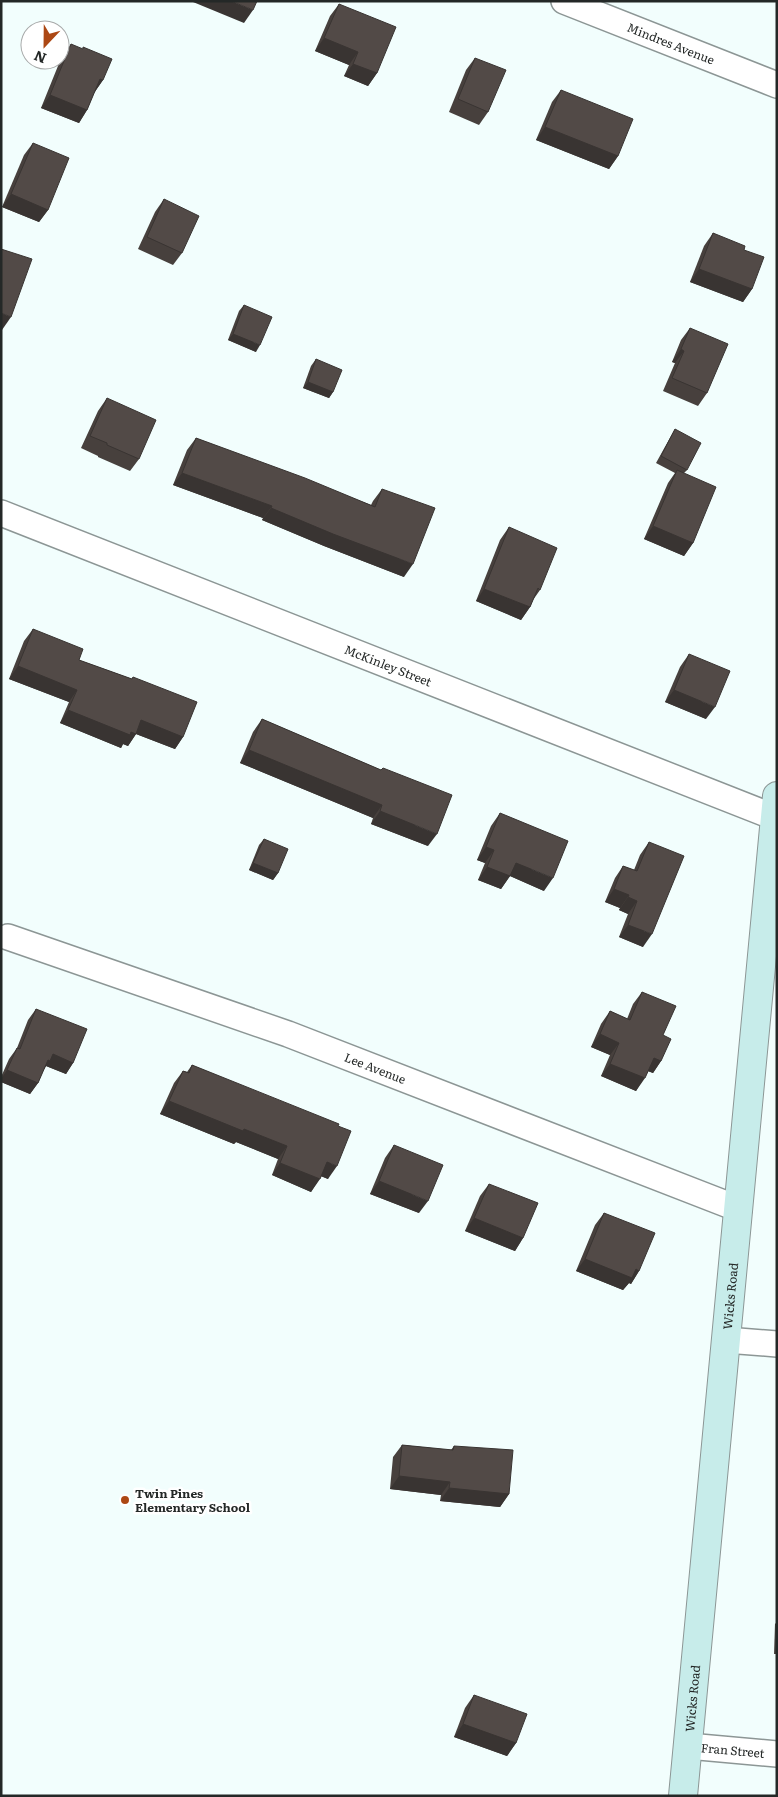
<svg xmlns="http://www.w3.org/2000/svg" width="778" height="1797" viewBox="0 0 778 1797" font-family="Literata,serif">
  <style>
    .lines { fill: none; stroke-linecap: round; stroke-linejoin: round }
    .minor-casing { stroke: #8c9695; stroke-width: 28 }
    .secondary-casing { stroke: #8c9695; stroke-width: 30 }
    .minor { stroke: #fff; stroke-width: 25 }
    .secondary { stroke: #c7ecea; stroke-width: 28 }
    .wall { fill: #47403d }
    .shaded-wall { fill: #393432 }
    .building { fill: #524a47; stroke: #393432 }
    .poi-dot { fill: #ac4814; stroke: #fff; stroke-width: 2 }
    .labels { text-anchor: middle; dominant-baseline: central; stroke-width: 5; stroke-linejoin: round; paint-order: stroke }
    .street-label { font-size: 12px; fill: #242827; stroke: #fff }
    .poi-label { font-size: 12px; font-weight: bold; fill: #242827; stroke: #fff; text-anchor: start }
  </style>
  <rect width="100%" height="100%" fill="#f2fefd"/>
  <g class="lines">
    <g class="minor-casing">
      <g id="minor">
        <path id="s1" d="M564,1l213,84"/>
        <path id="s2" d="M1,513l773,304"/>
        <path id="s3" d="M8,937l280,97 451,175"/>
        <polyline points="726,1340 777,1344"/>
        <path id="s4" d="M688,1746l89,8"/>
      </g>
    </g>
    <g class="secondary-casing">
      <g id="secondary">
        <path id="s5" d="M683,1796l94,-1000"/>
      </g>
    </g>
    <use href="#minor" class="minor"/>
    <use href="#secondary" class="secondary"/>
  </g>
  <g class="wall">
    <polygon points="339,4 377,73 368,86 344,76 349,65 315,51 330,16"/>
    <polygon points="71,44 103,80 94,93 87,110 79,123 41,108 62,56"/>
    <polygon points="475,58 488,112 479,125 449,112 466,70"/>
    <polygon points="561,90 618,156 609,169 536,140 552,102"/>
    <polygon points="33,143 48,210 39,222 2,207 24,155"/>
    <polygon points="164,199 182,253 173,265 138,249 155,212"/>
    <polygon points="713,233 744,250 752,289 743,302 690,282 704,246"/>
    <polygon points="244,305 256,352 228,340 239,311"/>
    <polygon points="690,328 707,393 698,406 663,391 675,363 672,362 681,340"/>
    <polygon points="316,359 333,392 329,398 303,388 311,366"/>
    <polygon points="107,398 139,459 130,471 98,457 98,456 81,448 98,411"/>
    <polygon points="675,429 687,470 684,473 693,543 684,556 644,539 668,483 675,473 656,463 671,436"/>
    <polygon points="196,438 371,505 373,501 382,489 404,577 324,546 262,520 263,518 173,485 187,450"/>
    <polygon points="509,527 540,590 533,600 530,607 521,620 476,601 500,540"/>
    <polygon points="33,629 79,660 132,679 133,677 183,737 175,749 136,734 128,746 123,744 121,748 60,723 69,702 9,679 24,641"/>
    <polygon points="689,654 706,719 665,702 680,667"/>
    <polygon points="262,719 381,770 428,846 371,824 373,818 240,763 253,732"/>
    <polygon points="500,813 544,891 510,876 501,889 478,880 485,863 477,860 491,826"/>
    <polygon points="264,839 278,873 273,880 249,870 259,845"/>
    <polygon points="649,842 643,947 619,937 628,914 619,910 620,908 605,902 615,878 623,866 634,870 640,855"/>
    <polygon points="642,992 663,1035 661,1061 653,1073 648,1071 636,1091 601,1076 610,1055 591,1047 601,1024 610,1011 627,1019 633,1004"/>
    <polygon points="36,1009 73,1063 66,1074 46,1066 43,1071 38,1083 30,1094 1,1082 1,1077 9,1059 17,1048 28,1020"/>
    <polygon points="192,1065 338,1126 328,1179 321,1176 311,1192 272,1175 278,1159 236,1142 234,1144 160,1114 174,1083 183,1071 187,1072"/>
    <polygon points="394,1145 419,1213 370,1194 385,1158"/>
    <polygon points="489,1184 523,1238 515,1251 465,1231 480,1196"/>
    <polygon points="604,1213 639,1271 631,1284 629,1283 623,1290 576,1271 595,1225"/>
    <polygon points="402,1445 451,1450 454,1446 509,1494 500,1507 440,1501 441,1495 390,1489 393,1457"/>
    <polygon points="777,1622 777,1654 774,1654 775,1624"/>
    <polygon points="474,1695 516,1743 507,1756 454,1737 465,1708"/>
  </g>
  <g class="shaded-wall">
    <polygon points="194,1 231,1 253,10 244,23 193,2"/>
    <polygon points="324,38 358,52 349,65 315,51"/>
    <polygon points="353,64 377,73 368,86 344,76"/>
    <polygon points="100,79 103,80 94,93"/>
    <polygon points="50,95 87,110 79,123 41,108"/>
    <polygon points="545,127 618,156 609,169 536,140"/>
    <polygon points="11,194 48,210 39,222 2,207"/>
    <polygon points="699,269 752,289 743,302 690,282"/>
    <polygon points="1,313 11,317 2,330 1,329"/>
    <polygon points="233,334 260,345 256,352 228,340"/>
    <polygon points="681,349 684,351 675,363 672,362"/>
    <polygon points="308,382 333,392 329,398 303,388"/>
    <polygon points="182,473 272,506 263,518 173,485"/>
    <polygon points="271,508 413,564 404,577 324,546 262,520"/>
    <polygon points="653,526 693,543 684,556 644,539"/>
    <polygon points="484,589 530,607 521,620 476,601"/>
    <polygon points="18,666 77,690 69,702 9,679"/>
    <polygon points="674,690 715,707 706,719 665,702"/>
    <polygon points="68,710 141,720 183,737 175,749 136,734 128,746 123,744 121,748 60,723"/>
    <polygon points="249,750 382,805 373,818 240,763"/>
    <polygon points="380,811 437,834 428,846 371,824"/>
    <polygon points="486,847 494,850 485,863 477,860"/>
    <polygon points="253,863 278,873 273,880 249,870"/>
    <polygon points="516,863 553,878 544,891 510,876 501,889 478,880 487,867"/>
    <polygon points="614,889 629,895 620,908 605,902"/>
    <polygon points="628,897 637,901 628,914 619,910"/>
    <polygon points="628,925 652,934 643,947 619,937"/>
    <polygon points="600,1034 619,1043 610,1055 591,1047"/>
    <polygon points="53,1054 73,1063 66,1074 46,1066 42,1072 48,1060"/>
    <polygon points="654,1058 661,1061 653,1073 645,1070"/>
    <polygon points="610,1064 645,1078 636,1091 601,1076"/>
    <polygon points="7,1070 38,1083 30,1094 1,1082 1,1079"/>
    <polygon points="169,1101 244,1129 287,1146 278,1159 236,1142 234,1144 160,1114"/>
    <polygon points="327,1162 337,1166 328,1179 318,1175"/>
    <polygon points="280,1163 320,1179 311,1192 272,1175"/>
    <polygon points="379,1181 428,1201 419,1213 370,1194"/>
    <polygon points="474,1218 523,1238 515,1251 465,1231"/>
    <polygon points="585,1259 636,1269 639,1271 631,1284 629,1283 623,1290 576,1271"/>
    <polygon points="399,1476 450,1482 441,1495 390,1489"/>
    <polygon points="449,1488 509,1494 500,1507 440,1501"/>
    <polygon points="463,1724 516,1743 507,1756 454,1737"/>
  </g>
  <g class="building">
    <polygon points="231,1 257,1 253,10"/>
    <polygon points="339,4 396,27 377,73 353,64 358,52 324,38"/>
    <polygon points="71,44 83,49 83,47 112,59 103,80 100,79 87,110 50,95"/>
    <polygon points="475,58 506,70 488,112 458,99"/>
    <polygon points="561,90 633,119 618,156 545,127"/>
    <polygon points="33,143 69,158 48,210 11,194"/>
    <polygon points="164,199 199,216 182,253 147,237"/>
    <polygon points="713,233 745,246 744,250 764,257 752,289 699,269"/>
    <polygon points="1,249 32,259 11,317 1,313"/>
    <polygon points="244,305 272,317 260,345 233,334"/>
    <polygon points="690,328 728,344 707,393 672,378 684,351 681,349"/>
    <polygon points="316,359 342,370 333,392 308,382"/>
    <polygon points="107,398 156,420 139,459 107,445 107,443 90,436"/>
    <polygon points="675,429 701,443 687,470 661,456"/>
    <polygon points="196,438 305,478 375,507 382,489 435,508 413,564 333,534 271,508 272,506 182,473"/>
    <polygon points="677,470 716,487 693,543 653,526"/>
    <polygon points="509,527 557,548 540,590 538,588 530,607 484,589"/>
    <polygon points="33,629 83,649 79,660 132,679 133,677 197,702 183,737 141,720 136,734 131,732 130,735 68,710 77,690 18,666"/>
    <polygon points="689,654 730,671 715,707 674,690"/>
    <polygon points="262,719 381,770 383,768 452,795 437,834 380,811 382,805 249,750"/>
    <polygon points="500,813 568,841 553,878 516,863 510,876 487,867 494,850 486,847"/>
    <polygon points="264,839 288,849 278,873 253,863"/>
    <polygon points="649,842 684,856 652,934 628,925 637,901 628,897 629,895 614,889 623,866 637,871"/>
    <polygon points="642,992 676,1006 663,1035 671,1039 661,1061 654,1058 645,1078 610,1064 619,1043 600,1034 610,1011 630,1020"/>
    <polygon points="36,1009 87,1029 73,1063 53,1054 50,1061 48,1060 38,1083 7,1070 17,1048 20,1049"/>
    <polygon points="192,1065 339,1124 338,1126 351,1131 337,1166 327,1162 320,1179 280,1163 287,1146 244,1129 243,1131 169,1101 183,1071 189,1073"/>
    <polygon points="394,1145 443,1165 428,1201 379,1181"/>
    <polygon points="489,1184 538,1203 523,1238 474,1218"/>
    <polygon points="604,1213 655,1233 639,1271 636,1269 632,1278 585,1259"/>
    <polygon points="402,1445 453,1450 454,1446 513,1450 509,1494 449,1488 450,1482 399,1476"/>
    <polygon points="474,1695 527,1714 516,1743 463,1724"/>
  </g>
  <circle class="poi-dot" cx="125" cy="1500" r="5"/>
  <g class="labels">
    <g class="street-label">
      <text stroke="none"><textPath href="#s1" startOffset="115">Mindres Avenue</textPath></text>
      <text stroke="none"><textPath href="#s2" startOffset="416">McKinley Street</textPath></text>
      <text stroke="none"><textPath href="#s3" startOffset="390">Lee Avenue</textPath></text>
      <text stroke="none"><textPath href="#s5" startOffset="502">Wicks Road</textPath></text>
      <text stroke="none"><textPath href="#s5" startOffset="98">Wicks Road</textPath></text>
      <text stroke="none"><textPath href="#s4" startOffset="45">Fran Street</textPath></text>
    </g>
    <g class="poi-label">
      <text x="135" y="1493">Twin Pines<tspan x="135" dy="14">Elementary School</tspan></text>
    </g>
  </g>
  <rect width="778" height="1797" fill="none" stroke="#242827" stroke-width="5"/>
  <g transform="translate(45 45) rotate(202)"><circle r="24" fill="#ffffff" stroke="#a7a9a9"/>
  <path d="M0-4L9 19L0 12L-9 19Z" fill="#ac4814"/>
  <text y="-8" font-size="14" font-weight="bold" text-anchor="middle" fill="#242827">N</text>
  </g>
</svg>
